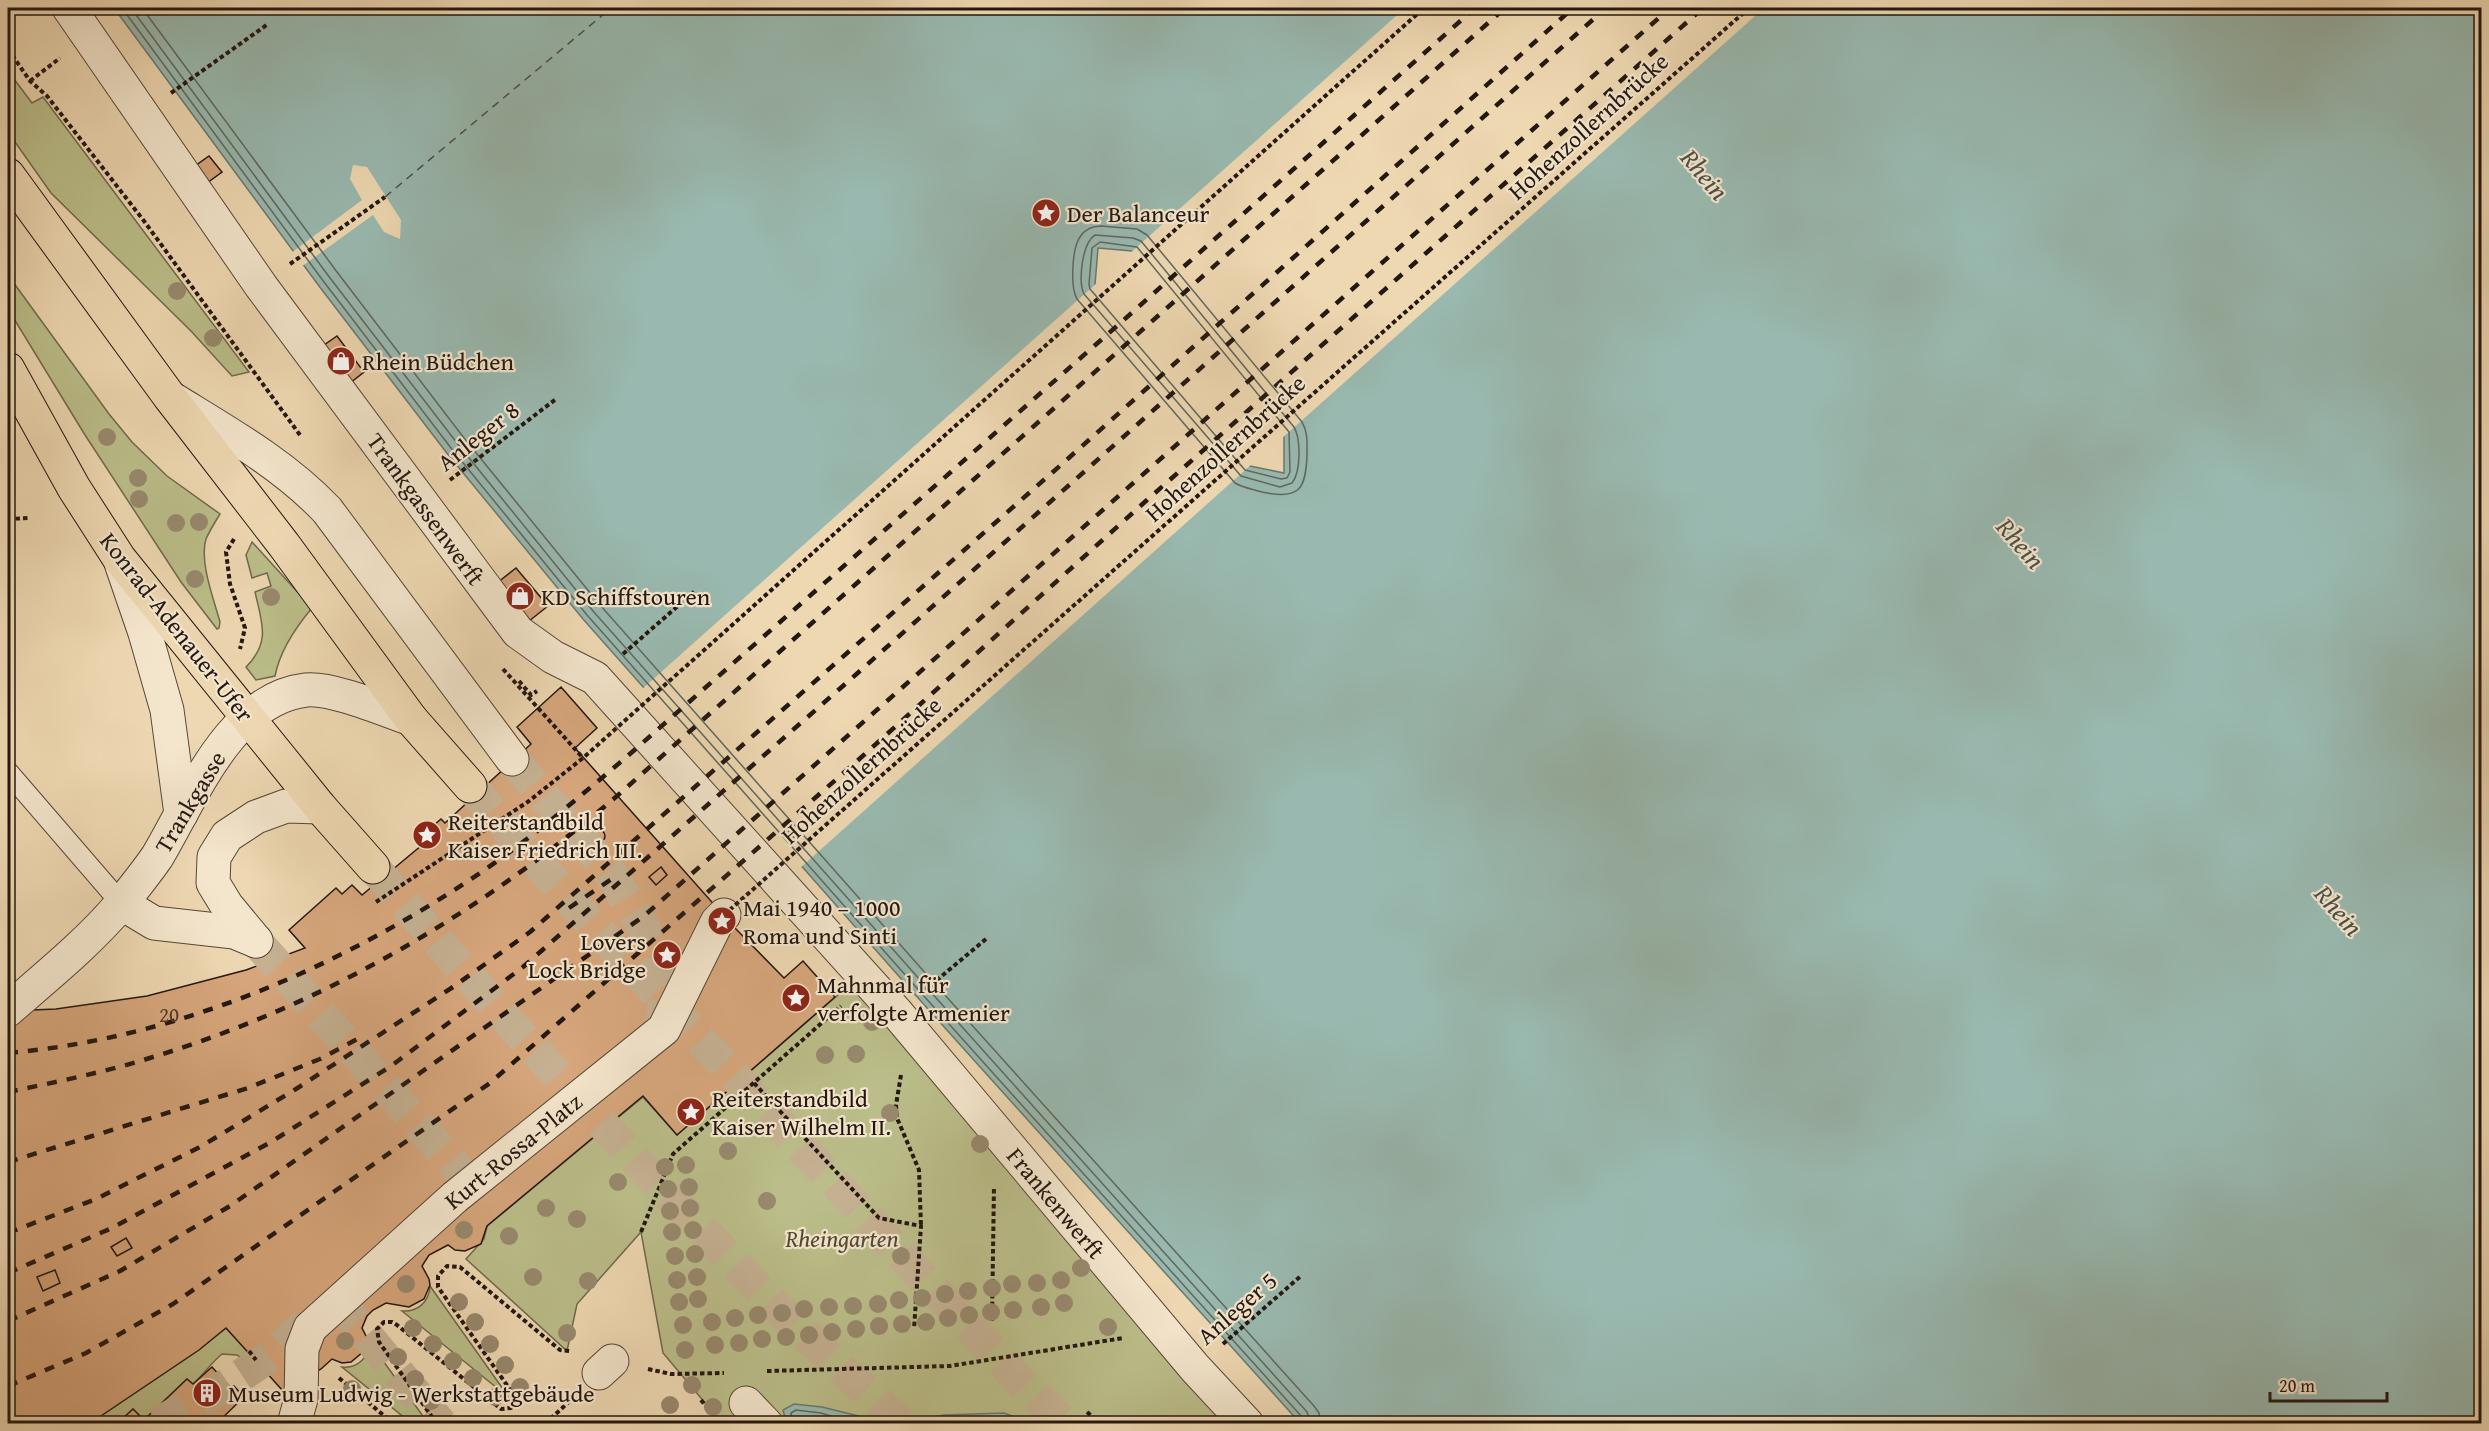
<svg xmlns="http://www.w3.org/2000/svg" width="2489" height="1431" viewBox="0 0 2489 1431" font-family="'Gentium Book Plus',serif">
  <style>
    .green { fill: #bbbe8a; stroke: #6f6a4e; stroke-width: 1.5 }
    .water { fill: #99b9b0; stroke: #6a7870; stroke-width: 1.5; fill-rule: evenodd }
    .pier { fill: #eed8b2 }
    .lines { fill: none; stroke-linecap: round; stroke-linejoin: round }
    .shore { stroke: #5e6860; stroke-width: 1.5 }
    .ferry { stroke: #4c5049; stroke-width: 1.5; stroke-dasharray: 8 6; stroke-linecap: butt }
    .building { fill: #d7a67c; stroke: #231711; stroke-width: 1.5 }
    .street-tunnel { stroke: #c5b192; stroke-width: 33; stroke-dasharray: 33 16; stroke-linecap: butt }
    .primary-tunnel { stroke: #c5b192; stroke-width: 33; stroke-dasharray: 33 16; stroke-linecap: butt }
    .lane-casing { stroke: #564739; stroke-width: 22 }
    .street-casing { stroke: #564739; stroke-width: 35 }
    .primary-casing { stroke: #231711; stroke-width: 35 }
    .path { stroke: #231711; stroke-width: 4; stroke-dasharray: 4.5 3; stroke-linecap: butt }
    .lane { stroke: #f4e6cd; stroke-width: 20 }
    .street { stroke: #f4e6cd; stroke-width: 33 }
    .primary { stroke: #eed8b2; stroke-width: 33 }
    .rail { stroke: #231711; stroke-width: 4.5; stroke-dasharray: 10 10; stroke-linecap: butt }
    .path-bridge { stroke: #231711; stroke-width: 4; stroke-dasharray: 4.5 3; stroke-linecap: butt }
    .tree { fill: #98896d }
    .labels { text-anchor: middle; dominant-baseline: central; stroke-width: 4.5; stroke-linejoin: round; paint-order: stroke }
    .number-label { font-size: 21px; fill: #503b2c }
    .street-label { font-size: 24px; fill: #231711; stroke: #f4e6cd }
    .poi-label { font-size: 24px; fill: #231711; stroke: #f4e6cd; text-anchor: start }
    .park-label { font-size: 24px; font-style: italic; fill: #514935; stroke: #f4e6cd }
    .water-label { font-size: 26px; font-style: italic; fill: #4c5049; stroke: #f4e6cd }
  </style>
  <rect width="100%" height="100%" fill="#eed8b2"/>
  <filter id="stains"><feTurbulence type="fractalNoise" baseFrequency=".00333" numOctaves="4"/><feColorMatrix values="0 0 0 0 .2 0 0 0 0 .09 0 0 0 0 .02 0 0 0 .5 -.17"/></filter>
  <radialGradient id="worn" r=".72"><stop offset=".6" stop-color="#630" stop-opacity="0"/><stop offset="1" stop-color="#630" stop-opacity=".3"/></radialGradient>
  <g class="green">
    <polygon points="8,71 32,103 43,97 249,372 232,376 191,331 51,193 8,132"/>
    <path d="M8,275l101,139 23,28 35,34 53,38c-5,8 -10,16 -14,25 -7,22 8,61 14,83l-1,6 -2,1 -36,-47 -96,-147 -77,-126z"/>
    <path d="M252,542l60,66c-16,19 -32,42 -37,68l-19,4 -10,-13c25,-25 16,-44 9,-75l16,-6 -4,-13 -15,5 -6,-23z"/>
    <polygon points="862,974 1247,1423 722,1423 663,1353 641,1232 577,1304 567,1351 466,1259 484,1239 487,1226 643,1097 677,1135"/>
    <path d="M430,1286l78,110v1l-106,-86c16,1 27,-9 28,-25z"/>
    <path d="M226,1328l30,32 -6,4 -13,-9 -15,-1c-11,9 -18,20 -29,30l-6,-5 -43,41 -11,-11 -16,14 -28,1z"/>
    <path d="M368,1340l60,83h-17l-69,-56c15,2 30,-11 26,-27z"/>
  </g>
  <g class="water">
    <path d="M114,8h2367v1415h-1181l-381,-424 -336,-380 -137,-167 -127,-166zM1098,248l34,3 152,185v37l-34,-7 -155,-181z"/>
    <polygon points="794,1404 822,1407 887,1423 790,1423 786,1421 783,1410"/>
    <polygon points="1004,1413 1031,1423 909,1423 944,1415"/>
  </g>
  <g class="pier">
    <polygon points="1405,8 1764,8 1281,439 1129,254"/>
    <polygon points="353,165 367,167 401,220 400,239 384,232 373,215 301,267 291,253 362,200 350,179"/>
    <polygon points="1098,282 1253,463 800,868 641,690"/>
  </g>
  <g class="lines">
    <g class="shore">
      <polyline points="122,8 324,282 451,448 587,615 923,995 1302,1417 1304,1424"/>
      <polyline points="131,8 330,278 457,443 593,611 929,990 1307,1412 1311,1424"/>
      <polyline points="142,8 337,272 464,438 600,605 935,984 1314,1406 1319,1413 1320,1424"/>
      <path d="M1101,226l36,3 10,6 155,187c6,10 5,21 5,32 -1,36 -8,46 -45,38 -9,-3 -19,-4 -27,-9l-158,-184c-7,-12 -5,-51 3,-62 5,-8 12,-11 21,-11z"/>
      <path d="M1095,235l38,3 8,3 153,186c7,12 7,45 -2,56l-12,4 -39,-11 -157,-182c-6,-13 -2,-51 11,-59z"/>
      <polygon points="1100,242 1137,247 1289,432 1290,472 1287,478 1281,479 1245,470 1090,289 1089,284 1092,248"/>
      <polyline points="793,1424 791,1413 796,1410 821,1413 856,1424"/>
      <path d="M935,1424c21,-6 59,-8 79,0"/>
    </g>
    <polyline class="ferry" points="385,197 611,8"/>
  </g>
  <g class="building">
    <polygon points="209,156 222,172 207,183 195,166"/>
    <polygon points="337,336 364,372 345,387 317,350"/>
    <polygon points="516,568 548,606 524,625 493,586"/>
    <polygon points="561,687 597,728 575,748 734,927 784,978 803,961 835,997 677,1135 643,1096 487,1226 481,1244 465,1251 455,1250 448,1245 429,1255 422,1266 429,1279 430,1285 424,1299 409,1307 386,1303 373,1310 367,1316 362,1328 366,1336 364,1351 351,1362 342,1363 332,1359 321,1369 283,1391 226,1328 199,1350 89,1424 8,1424 8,1011 56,1009 147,996 246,970 305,948 289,930 336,888 342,894 352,885 362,895 422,845 417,840 441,819 445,823 531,744 517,727"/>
    <circle cx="599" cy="836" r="6"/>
    <polygon points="661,867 667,875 656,885 649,877"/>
    <polygon points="126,1238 132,1248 117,1256 111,1247"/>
    <polygon points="55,1270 60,1283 43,1291 37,1277"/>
    <polygon points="212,1367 231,1388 234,1386 244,1397 216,1424 117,1424 133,1409 144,1420 187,1379 193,1384"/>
  </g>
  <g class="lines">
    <g class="street-tunnel">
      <polyline points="512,759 609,871 661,956 666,990 662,1022 655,1030"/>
      <polyline points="256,941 477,1191"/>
      <polyline points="335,1298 441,1424"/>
      <polyline points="157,1424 222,1388 270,1356 320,1311"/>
    </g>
    <g class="primary-tunnel">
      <polyline points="470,786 588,920 1019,1380 1064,1424"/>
      <polyline points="373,867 496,1008 652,1178 791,1322 902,1424"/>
    </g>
    <g class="lane-casing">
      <polyline id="lane" points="8,772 121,903"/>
    </g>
    <g class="street-casing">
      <g id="street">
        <polyline points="69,8 261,286 518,632 553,657 595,678 897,1013 1195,1368 1247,1424"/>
        <path d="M171,398c55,34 111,65 156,112l185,249"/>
        <polyline points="121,563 145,633 167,710 181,814"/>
        <polyline points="121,903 154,923 234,932 256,941"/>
        <polyline points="256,941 227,906 213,883 214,857 227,836 256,817 286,806 320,807"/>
        <path d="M8,1010c39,-34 79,-66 113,-106 12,-15 25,-31 36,-47 35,-58 72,-158 149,-167 25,-3 79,20 105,29"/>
        <polyline points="599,1373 612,1361"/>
        <polyline points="746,1403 766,1424"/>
        <polyline points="294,1424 301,1399 302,1349 310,1328 455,1197 664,1029 717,922 724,915"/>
      </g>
    </g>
    <g class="primary-casing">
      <g id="primary">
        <polyline points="8,175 169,396 284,545 411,719 470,786"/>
        <polyline points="8,369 74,488 119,558 320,807 373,867"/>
      </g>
    </g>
    <g class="path">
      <polyline points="8,49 30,81 47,96 144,221 300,435"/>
      <polyline points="30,81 60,58"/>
      <polyline points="171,93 268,24"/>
      <polyline points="290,264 385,197"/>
      <polyline points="450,480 556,399"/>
      <polyline points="8,519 28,518"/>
      <polyline points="234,539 226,552 230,584 245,628 240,649"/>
      <polyline points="623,654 695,591"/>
      <polyline points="503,669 583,758"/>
      <polyline points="519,681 531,695 537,691"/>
      <polyline points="925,990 986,939"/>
      <polyline points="901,1075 896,1105 897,1118 919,1170 921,1226"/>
      <polyline points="754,1083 879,1218 921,1226 914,1329"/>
      <polyline points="641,1232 673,1154 841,1006"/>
      <polyline points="992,1321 994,1186"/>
      <polyline points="1223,1344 1302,1275"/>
      <polyline points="249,1351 256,1360"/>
      <polyline points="648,1369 671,1374 724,1373"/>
      <polyline points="767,1371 950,1366 1123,1338"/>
      <polyline points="339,1378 394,1424"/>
      <polyline points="701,1400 709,1410"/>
      <polyline points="1087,1412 1101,1424"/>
      <polyline points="437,1424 379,1342 377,1329 384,1322 392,1322 397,1325 501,1409 511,1408 516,1398 438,1287 438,1276 447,1266 460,1267 560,1350 570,1351"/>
      <polyline points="545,1424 573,1398"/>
    </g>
    <use href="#lane" class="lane"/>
    <use href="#street" class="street"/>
    <use href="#primary" class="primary"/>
    <g class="rail">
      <polyline points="569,908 616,876"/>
      <path d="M8,1053c163,-14 321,-81 457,-170 56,-36 107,-80 158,-123l486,-427 366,-325"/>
      <path d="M8,1092c48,-10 98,-20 145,-35 173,-53 327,-144 464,-261l888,-788"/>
      <polyline points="8,1162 248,1088 320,1059 363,1036"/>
      <polyline points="8,1233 96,1199 200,1147 296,1089 453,987 530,932 1062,464 1573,8"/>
      <polyline points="8,1273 112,1228 271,1142 391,1066 523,967 852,678 1606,8"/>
      <polyline points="8,1321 120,1271 230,1206 644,916 1670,8"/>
      <polyline points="8,1386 86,1353 173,1304 490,1083 856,762 1147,500 1703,8"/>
    </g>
    <g class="path-bridge">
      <polyline points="376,902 529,801 583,758 1424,8"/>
      <polyline points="724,915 1749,8"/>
    </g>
  </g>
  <g class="tree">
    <circle cx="177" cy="291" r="9"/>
    <circle cx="213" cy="338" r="9"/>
    <circle cx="107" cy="437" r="9"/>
    <circle cx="138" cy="478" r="9"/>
    <circle cx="139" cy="499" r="9"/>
    <circle cx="199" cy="522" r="9"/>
    <circle cx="176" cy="523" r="9"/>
    <circle cx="195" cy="579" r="9"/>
    <circle cx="271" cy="597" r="9"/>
    <circle cx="872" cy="1022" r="9"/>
    <circle cx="856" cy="1054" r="9"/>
    <circle cx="825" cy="1055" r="9"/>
    <circle cx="890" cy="1113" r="9"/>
    <circle cx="980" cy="1144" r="9"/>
    <circle cx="728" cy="1151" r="9"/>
    <circle cx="686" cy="1165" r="9"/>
    <circle cx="665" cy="1167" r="9"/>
    <circle cx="618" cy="1182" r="9"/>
    <circle cx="689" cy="1187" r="9"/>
    <circle cx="668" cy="1189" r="9"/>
    <circle cx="767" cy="1201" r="9"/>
    <circle cx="546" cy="1208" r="9"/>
    <circle cx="690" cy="1208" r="9"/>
    <circle cx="670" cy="1211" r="9"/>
    <circle cx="577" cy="1219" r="9"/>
    <circle cx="464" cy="1230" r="9"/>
    <circle cx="693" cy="1230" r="9"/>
    <circle cx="672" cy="1232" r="9"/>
    <circle cx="509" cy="1236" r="9"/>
    <circle cx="695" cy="1254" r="9"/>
    <circle cx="675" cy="1256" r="9"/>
    <circle cx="901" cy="1256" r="9"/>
    <circle cx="1081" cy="1268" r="9"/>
    <circle cx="533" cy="1277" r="9"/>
    <circle cx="697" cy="1277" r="9"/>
    <circle cx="677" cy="1280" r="9"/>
    <circle cx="1061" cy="1280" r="9"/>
    <circle cx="588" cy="1281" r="9"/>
    <circle cx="1037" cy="1283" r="9"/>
    <circle cx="406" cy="1284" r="9"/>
    <circle cx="1012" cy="1284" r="9"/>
    <circle cx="992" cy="1288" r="9"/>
    <circle cx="968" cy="1291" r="9"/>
    <circle cx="945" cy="1294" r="9"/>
    <circle cx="922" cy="1298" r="9"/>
    <circle cx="698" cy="1299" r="9"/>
    <circle cx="899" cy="1300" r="9"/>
    <circle cx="459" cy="1302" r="9"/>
    <circle cx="679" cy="1302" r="9"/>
    <circle cx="1064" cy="1303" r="9"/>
    <circle cx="878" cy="1304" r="9"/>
    <circle cx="853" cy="1306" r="9"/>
    <circle cx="829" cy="1307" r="9"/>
    <circle cx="1041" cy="1307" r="9"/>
    <circle cx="804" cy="1309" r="9"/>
    <circle cx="1013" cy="1310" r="9"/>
    <circle cx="991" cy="1312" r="9"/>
    <circle cx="782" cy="1313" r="9"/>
    <circle cx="758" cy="1315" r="9"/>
    <circle cx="969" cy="1315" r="9"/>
    <circle cx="735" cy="1318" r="9"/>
    <circle cx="948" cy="1318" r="9"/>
    <circle cx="475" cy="1322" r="9"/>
    <circle cx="712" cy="1322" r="9"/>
    <circle cx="926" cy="1322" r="9"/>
    <circle cx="902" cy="1324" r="9"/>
    <circle cx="683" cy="1325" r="9"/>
    <circle cx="879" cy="1326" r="9"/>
    <circle cx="1108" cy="1327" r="9"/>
    <circle cx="413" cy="1328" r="9"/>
    <circle cx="856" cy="1329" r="9"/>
    <circle cx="832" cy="1332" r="9"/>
    <circle cx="567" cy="1333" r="9"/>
    <circle cx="809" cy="1335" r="9"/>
    <circle cx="786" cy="1337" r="9"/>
    <circle cx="762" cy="1339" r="9"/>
    <circle cx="345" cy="1341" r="9"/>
    <circle cx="739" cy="1343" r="9"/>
    <circle cx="433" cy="1344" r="9"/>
    <circle cx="490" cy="1344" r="9"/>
    <circle cx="715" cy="1345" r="9"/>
    <circle cx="685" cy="1350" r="9"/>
    <circle cx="398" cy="1357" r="9"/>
    <circle cx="453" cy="1361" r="9"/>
    <circle cx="505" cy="1365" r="9"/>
    <circle cx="473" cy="1378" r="9"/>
    <circle cx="415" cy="1379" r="9"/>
    <circle cx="692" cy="1385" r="9"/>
    <circle cx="520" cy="1387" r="9"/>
    <circle cx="352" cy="1389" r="9"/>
    <circle cx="495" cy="1397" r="9"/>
    <circle cx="431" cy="1401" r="9"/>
    <circle cx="670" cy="1405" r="9"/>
    <circle cx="713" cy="1407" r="9"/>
  </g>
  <defs>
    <g id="sight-disc" transform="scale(1.5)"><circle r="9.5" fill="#8f2418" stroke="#f4e6cd"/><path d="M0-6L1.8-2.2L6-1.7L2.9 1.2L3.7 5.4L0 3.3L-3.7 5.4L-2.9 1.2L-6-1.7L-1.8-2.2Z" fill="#fff"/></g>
    <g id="shop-disc" transform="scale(1.5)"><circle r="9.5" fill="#8f2418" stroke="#f4e6cd"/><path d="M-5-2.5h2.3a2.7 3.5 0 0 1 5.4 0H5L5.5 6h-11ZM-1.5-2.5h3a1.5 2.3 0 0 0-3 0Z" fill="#fff"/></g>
    <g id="building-disc" transform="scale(1.5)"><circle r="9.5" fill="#8f2418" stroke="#f4e6cd"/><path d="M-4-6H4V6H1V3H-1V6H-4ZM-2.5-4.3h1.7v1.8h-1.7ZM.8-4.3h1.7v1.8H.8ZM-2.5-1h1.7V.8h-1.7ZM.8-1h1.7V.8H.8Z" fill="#fff"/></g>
  </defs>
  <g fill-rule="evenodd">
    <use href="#sight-disc" x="1046" y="213"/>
    <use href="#shop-disc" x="341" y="361"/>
    <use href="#shop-disc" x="520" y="596"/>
    <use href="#sight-disc" x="427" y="835"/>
    <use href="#sight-disc" x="722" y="921"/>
    <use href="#sight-disc" x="667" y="955"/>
    <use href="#sight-disc" x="796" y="998"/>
    <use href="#sight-disc" x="691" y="1112"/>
    <use href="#building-disc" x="207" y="1393"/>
  </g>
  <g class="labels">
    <g class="number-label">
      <text x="169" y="1014">20</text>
    </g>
    <g class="street-label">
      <text transform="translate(1588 126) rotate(-42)">Hohenzollernbrücke</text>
      <text transform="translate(478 436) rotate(-38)">Anleger 8</text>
      <text transform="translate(1225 448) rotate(-42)">Hohenzollernbrücke</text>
      <text transform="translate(426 509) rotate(54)">Trankgassenwerft</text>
      <text transform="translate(177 627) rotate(52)">Konrad-Adenauer-Ufer</text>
      <text transform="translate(861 770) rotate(-42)">Hohenzollernbrücke</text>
      <text transform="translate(190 802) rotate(-59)">Trankgasse</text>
      <text transform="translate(513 1151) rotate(-39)">Kurt-Rossa-Platz</text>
      <text transform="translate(1056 1203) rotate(50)">Frankenwerft</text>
      <text transform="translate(1237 1308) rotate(-41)">Anleger 5</text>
    </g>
    <g class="poi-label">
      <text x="1067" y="213">Der Balanceur</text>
      <text x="362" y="361">Rhein Büdchen</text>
      <text x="541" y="596">KD Schiffstouren</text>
      <text x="448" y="821">Reiterstandbild<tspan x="448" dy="28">Kaiser Friedrich III.</tspan></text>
      <text x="743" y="907">Mai 1940 – 1000<tspan x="743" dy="28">Roma und Sinti</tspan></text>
      <text x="646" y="941" text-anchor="end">Lovers<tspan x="646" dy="28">Lock Bridge</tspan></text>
      <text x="817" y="984">Mahnmal für<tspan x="817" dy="28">verfolgte Armenier</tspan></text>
      <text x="712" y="1098">Reiterstandbild<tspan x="712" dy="28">Kaiser Wilhelm II.</tspan></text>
      <text x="228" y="1393">Museum Ludwig - Werkstattgebäude</text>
    </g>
    <g class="park-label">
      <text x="842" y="1238">Rheingarten</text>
    </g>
    <g class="water-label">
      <text transform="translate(1705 174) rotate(50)">Rhein</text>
      <text transform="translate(2021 543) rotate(49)">Rhein</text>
      <text transform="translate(2339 910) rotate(49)">Rhein</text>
    </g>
  </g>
  <rect width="2489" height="1431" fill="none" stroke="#eed8b2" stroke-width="30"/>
  <rect x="9" y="9" width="2471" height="1413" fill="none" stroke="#231711" stroke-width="3"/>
  <rect x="15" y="15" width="2459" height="1401" fill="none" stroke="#231711" stroke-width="1.5"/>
  <path d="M2270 1392v9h117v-9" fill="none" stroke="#231711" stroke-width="3"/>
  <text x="2279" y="1392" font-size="18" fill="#231711" stroke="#f4e6cd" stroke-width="4.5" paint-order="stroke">20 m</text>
  <rect width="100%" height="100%" filter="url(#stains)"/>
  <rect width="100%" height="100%" fill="url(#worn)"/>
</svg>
